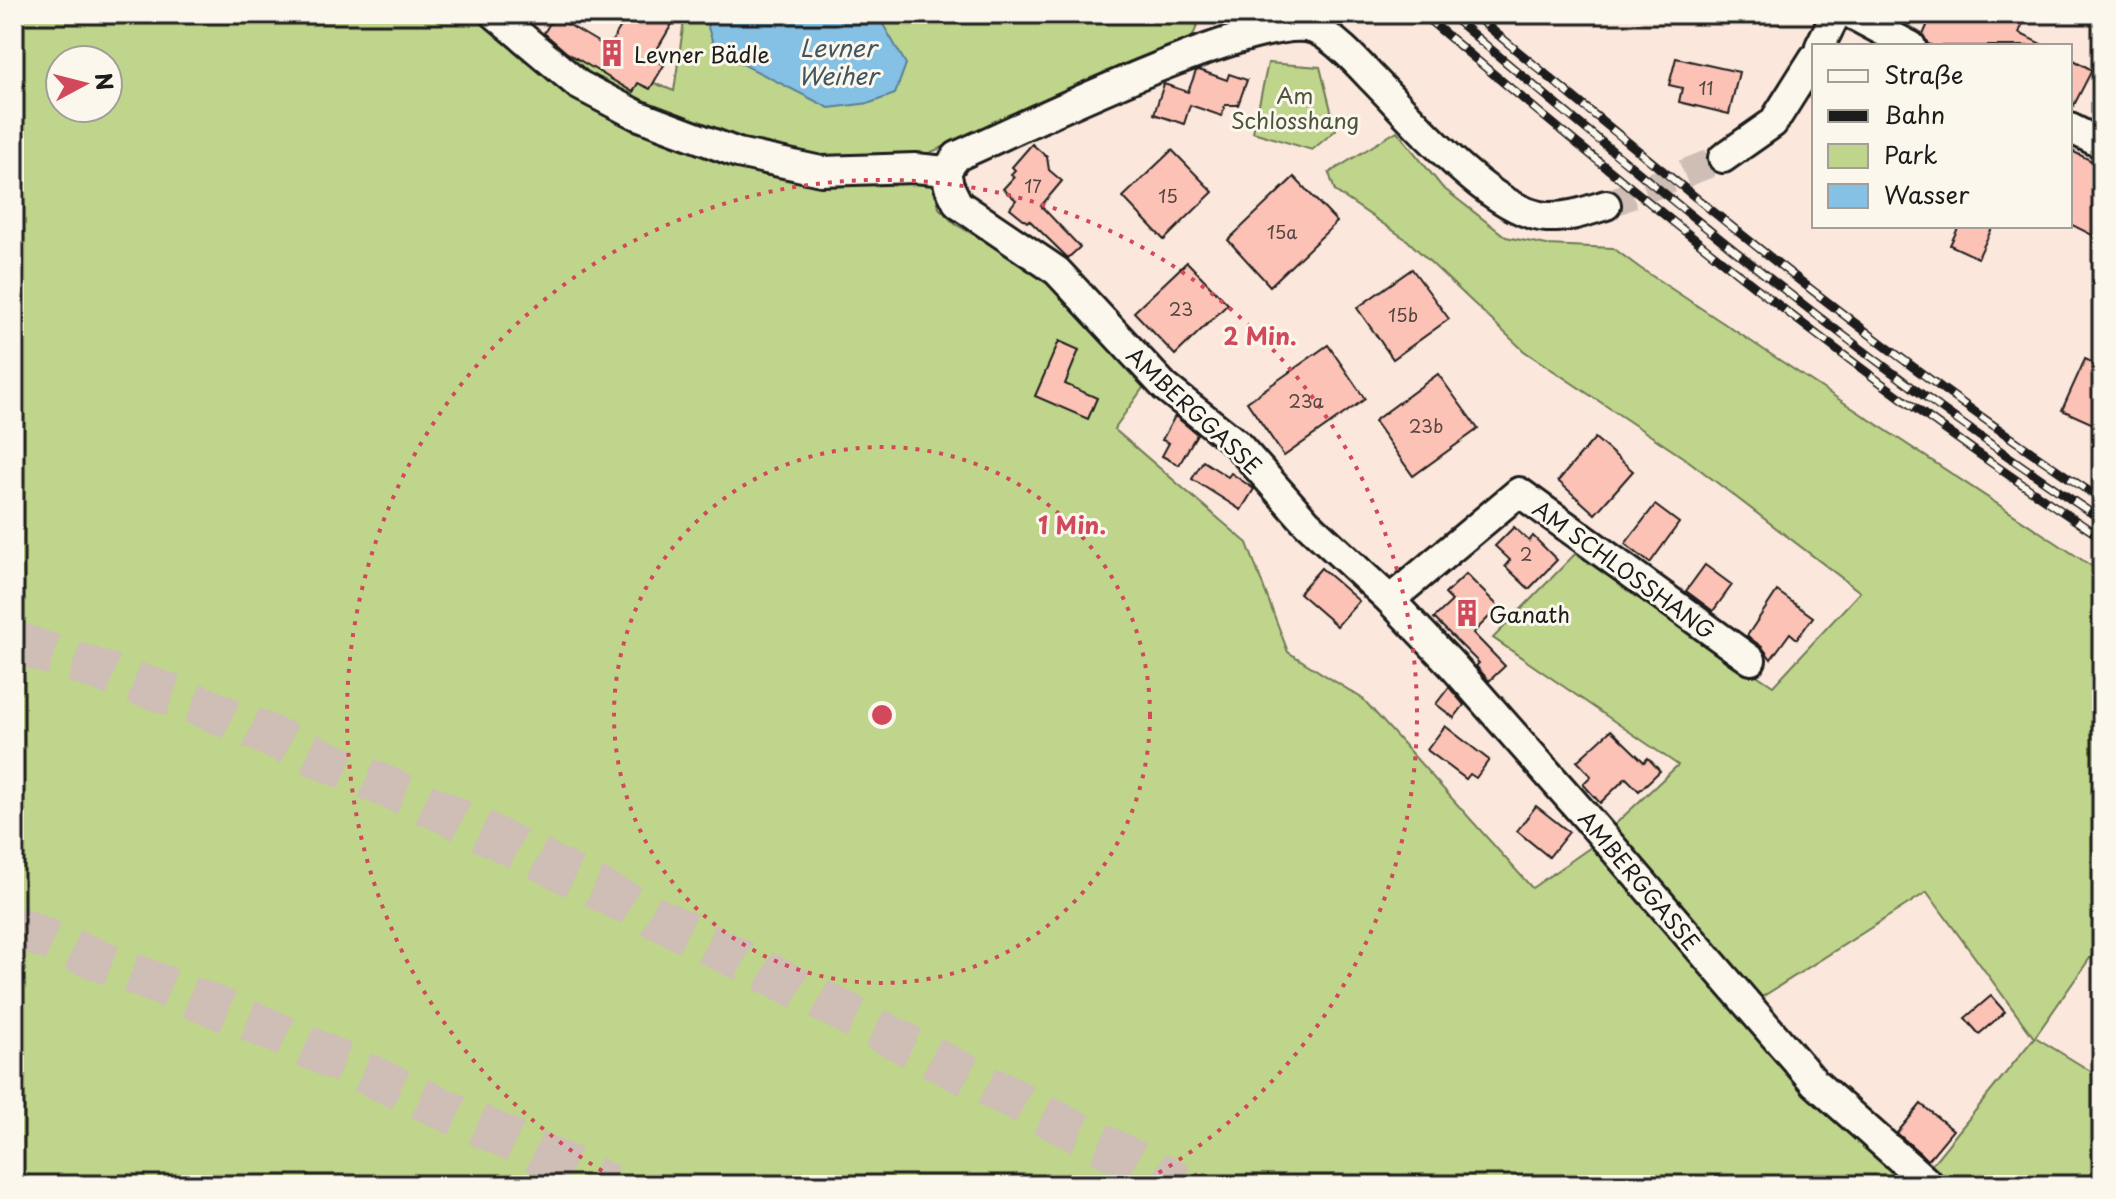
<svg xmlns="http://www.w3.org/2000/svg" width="2116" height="1199" viewBox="0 0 2116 1199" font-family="'Playpen Sans',sans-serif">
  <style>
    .green { fill: #bfd58b; stroke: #6e7854; stroke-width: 2; fill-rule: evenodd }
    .water { fill: #85c0e5; stroke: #5b7e95; stroke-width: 2 }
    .building { fill: #fcc2b5; stroke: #1c1c1c; stroke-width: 2 }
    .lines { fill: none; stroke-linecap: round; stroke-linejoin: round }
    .minor-tunnel { stroke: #cebeb6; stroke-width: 28; stroke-dasharray: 28 14; stroke-linecap: butt }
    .highway-tunnel { stroke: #cebeb6; stroke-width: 42; stroke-dasharray: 42 21; stroke-linecap: butt }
    .minor-casing { stroke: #1c1c1c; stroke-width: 34 }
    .minor { stroke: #fbf7ec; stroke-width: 28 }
    .rail-casing { stroke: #1c1c1c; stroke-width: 9 }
    .rail { stroke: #fbf7ec; stroke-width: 6; stroke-dasharray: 18; stroke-linecap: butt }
    .ring { fill: none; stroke: #d1495b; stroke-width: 4; stroke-dasharray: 4 8 }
    .labels { text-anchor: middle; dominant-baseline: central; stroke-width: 6; stroke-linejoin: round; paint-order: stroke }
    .number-label { font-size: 18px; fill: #544642 }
    .poi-label { font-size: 22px; fill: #1c1c1c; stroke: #fbf7ec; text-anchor: start }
    .park-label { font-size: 22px; fill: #4d543d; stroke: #fbf7ec }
    .street-label { font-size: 22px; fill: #1c1c1c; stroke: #fbf7ec }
    .water-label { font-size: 24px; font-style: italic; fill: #415562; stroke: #fbf7ec }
    .centre { fill: #d1495b; stroke: #fbf7ec; stroke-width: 4 }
    .ring-label { font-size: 24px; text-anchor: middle; font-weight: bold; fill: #d1495b; stroke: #fbf7ec; stroke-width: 6; stroke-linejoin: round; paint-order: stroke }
  </style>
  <rect width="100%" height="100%" fill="#fbe7dc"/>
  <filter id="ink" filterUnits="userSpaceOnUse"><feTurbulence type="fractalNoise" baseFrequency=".0125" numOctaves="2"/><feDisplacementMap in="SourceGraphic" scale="16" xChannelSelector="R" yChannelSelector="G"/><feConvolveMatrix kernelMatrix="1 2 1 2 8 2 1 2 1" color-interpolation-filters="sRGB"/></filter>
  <g filter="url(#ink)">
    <g class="green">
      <path d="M14,14h469l191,77 11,-77h517l-10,24 -263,115 10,55 16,16 54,31 58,40 80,87 -33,47 133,114 41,109 75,47 169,189 59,-41 87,-82 -185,-127 82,-84 198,132 87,-94 -170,-130 -166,-111 -117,-111 -72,-49 -6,-18 68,-42 45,56 64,50 41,8 66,3 27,20 462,305v377l-12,8 -55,79 67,41v107h-2088zM60,60h48v48h-48zM1927,892l107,146 -113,140 -181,-167z"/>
      <polygon points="1268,63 1320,67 1336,130 1312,150 1253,132"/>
    </g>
    <polygon class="water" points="704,14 877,14 906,64 895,94 870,103 829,108 715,50"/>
    <g class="building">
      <polygon points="628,14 678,14 652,58 664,65 650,89 638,83 633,92 566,52 544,33 554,16 608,48"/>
      <polygon points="1932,14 2008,14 2023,23 2019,33 2045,46 1933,46 1928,44 1923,35"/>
      <polygon points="1676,58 1739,72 1729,114 1679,102 1682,88 1669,85"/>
      <polygon points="2070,58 2092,70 2071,111 2070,111"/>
      <polygon points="1199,70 1227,80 1229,74 1247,80 1238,105 1225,105 1222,116 1190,105 1184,124 1154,114 1164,84 1188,92 1196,71"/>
      <polygon points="1032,144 1047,157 1049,170 1062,181 1041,206 1080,247 1068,258 1029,220 1027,222 1010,208 1016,200 1003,189 1014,177 1011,174 1015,170 1012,167"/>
      <polygon points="1172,150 1213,192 1164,240 1123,197"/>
      <polygon points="2070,150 2102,166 2102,240 2070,224"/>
      <polygon points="1294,177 1337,222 1270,286 1228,240"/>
      <polygon points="1959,226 1993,226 1978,258 1950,245"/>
      <polygon points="1187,262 1228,304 1175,355 1134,312"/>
      <polygon points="1412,269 1449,319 1393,359 1357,308"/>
      <polygon points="1059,341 1079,350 1065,384 1097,398 1088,419 1035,396"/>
      <polygon points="1328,345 1365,399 1284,456 1247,402"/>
      <polygon points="2085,359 2102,367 2102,428 2062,410"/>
      <polygon points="1438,374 1478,429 1413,476 1374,421"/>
      <polygon points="1175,416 1197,434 1179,465 1162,456 1169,443 1162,440"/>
      <polygon points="1595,438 1633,471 1595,514 1558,481"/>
      <polygon points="1203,461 1228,477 1231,473 1254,489 1241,510 1192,479"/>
      <polygon points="1655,505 1679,523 1650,563 1625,544"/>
      <polygon points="1514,527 1529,541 1533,536 1557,560 1529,589 1505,566 1510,560 1495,546"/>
      <polygon points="1705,565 1732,585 1713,611 1686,591"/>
      <polygon points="1321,568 1359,601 1337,626 1299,593"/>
      <polygon points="1466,574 1499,607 1473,633 1505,666 1489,681 1476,666 1479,663 1434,618 1452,601 1445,594"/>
      <polygon points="1777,591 1813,617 1797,639 1790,633 1771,659 1762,647 1747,636"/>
      <polygon points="1449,687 1464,705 1454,718 1436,704"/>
      <polygon points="1445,726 1489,760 1476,778 1470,774 1466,779 1427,750"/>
      <polygon points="1611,730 1644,762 1648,758 1660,771 1639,791 1626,778 1600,803 1583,784 1591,776 1577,761"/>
      <polygon points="1536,806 1569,832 1549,857 1517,831"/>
      <polygon points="1991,996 2005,1012 1979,1034 1965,1018"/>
      <polygon points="1921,1104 1953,1130 1928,1160 1897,1133"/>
    </g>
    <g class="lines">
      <polyline class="minor-tunnel" points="1606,205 1723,158"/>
      <g class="highway-tunnel">
        <polyline points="14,642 192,702 446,813 789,984 1181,1185"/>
        <polyline points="14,926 253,1022 610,1185"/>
      </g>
      <g class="minor-casing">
        <g id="minor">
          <polyline points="495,14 579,85 637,115 738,153 821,171 915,168 946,171"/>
          <polyline points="1851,14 1911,46"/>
          <polyline points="1820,46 1836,14"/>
          <polyline points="2070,128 2102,144"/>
          <polyline points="1723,158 1773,123 1814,58"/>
          <path d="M1606,205c-19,6 -38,13 -59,12 -57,-4 -137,-101 -177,-141 -14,-15 -37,-40 -56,-47 -52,-20 -297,101 -357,127l-11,15 3,15 9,18 99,67 108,116 71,56 71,80 83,77 63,66 135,153 227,264 115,102"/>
          <polyline points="1390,600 1519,492 1751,660"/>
        </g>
      </g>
      <use href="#minor" class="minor"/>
      <g class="rail-casing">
        <g id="rail">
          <path d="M1422,14c219,185 440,366 680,524"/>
          <path d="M1449,14c210,178 422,354 653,506"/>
          <path d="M1473,14c204,170 407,339 629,486"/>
        </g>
      </g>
      <use href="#rail" class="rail"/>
    </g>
  </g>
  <g class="ring">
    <circle cx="882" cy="715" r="268"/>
    <path d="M623 1183A535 535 0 1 1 1141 1183"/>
  </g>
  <defs>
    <g id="building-bare" transform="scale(2.16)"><path d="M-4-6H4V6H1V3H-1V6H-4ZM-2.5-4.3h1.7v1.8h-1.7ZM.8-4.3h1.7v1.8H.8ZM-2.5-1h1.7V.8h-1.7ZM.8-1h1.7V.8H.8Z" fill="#d1495b" stroke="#fbf7ec" stroke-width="2.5" paint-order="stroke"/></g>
  </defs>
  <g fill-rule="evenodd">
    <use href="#building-bare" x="612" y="53"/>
    <use href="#building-bare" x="1467" y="613"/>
  </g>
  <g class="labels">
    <g class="number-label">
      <text x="1706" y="87">11</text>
      <text x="1033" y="185">17</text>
      <text x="1168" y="195">15</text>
      <text x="1282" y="231">15a</text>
      <text x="1181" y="308">23</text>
      <text x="1403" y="314">15b</text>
      <text x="1306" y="400">23a</text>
      <text x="1426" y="425">23b</text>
      <text x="1526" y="553">2</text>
    </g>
    <g class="poi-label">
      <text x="634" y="53">Levner Bädle</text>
      <text x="1489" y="613">Ganath</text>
    </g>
    <g class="park-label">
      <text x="1295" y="94">Am<tspan x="1295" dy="25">Schlosshang</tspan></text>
    </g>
    <g class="street-label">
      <text transform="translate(1195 410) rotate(43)">AMBERGGASSE</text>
      <text transform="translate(1625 569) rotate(36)">AM SCHLOSSHANG</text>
      <text transform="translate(1640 880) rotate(50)">AMBERGGASSE</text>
    </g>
    <g class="water-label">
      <text x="838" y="47">Levner<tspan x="838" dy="28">Weiher</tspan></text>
    </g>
  </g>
  <circle cx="882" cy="715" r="12" class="centre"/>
  <g class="ring-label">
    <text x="1260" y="345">2 Min.</text>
    <text x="1072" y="534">1 Min.</text>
  </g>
  <rect width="2116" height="1199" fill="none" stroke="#fbf7ec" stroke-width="48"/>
  <rect x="24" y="24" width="2068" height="1151" fill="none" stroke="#1c1c1c" stroke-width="3" filter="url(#ink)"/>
  <rect x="1812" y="44" width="260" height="184" fill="#fbf7ec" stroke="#a29f99" stroke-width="2"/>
  <rect x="1828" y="70" width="40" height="12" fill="#fbf7ec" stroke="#a29f99" stroke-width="2"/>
  <text x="1884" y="84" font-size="24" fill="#1c1c1c">Straße</text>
  <rect x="1828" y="110" width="40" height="12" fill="#1c1c1c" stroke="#a29f99" stroke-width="2"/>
  <text x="1884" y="124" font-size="24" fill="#1c1c1c">Bahn</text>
  <rect x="1828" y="144" width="40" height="24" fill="#bfd58b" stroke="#a29f99" stroke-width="2"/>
  <text x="1884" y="164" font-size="24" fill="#1c1c1c">Park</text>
  <rect x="1828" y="184" width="40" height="24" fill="#85c0e5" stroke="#a29f99" stroke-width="2"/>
  <text x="1884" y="204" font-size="24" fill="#1c1c1c">Wasser</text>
  <g transform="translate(84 84) rotate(83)"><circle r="38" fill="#fbf7ec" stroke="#a29f99" stroke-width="2"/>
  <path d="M0-6L14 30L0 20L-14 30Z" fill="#d1495b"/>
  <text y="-12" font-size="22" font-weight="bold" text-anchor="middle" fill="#1c1c1c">N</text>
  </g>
</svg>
